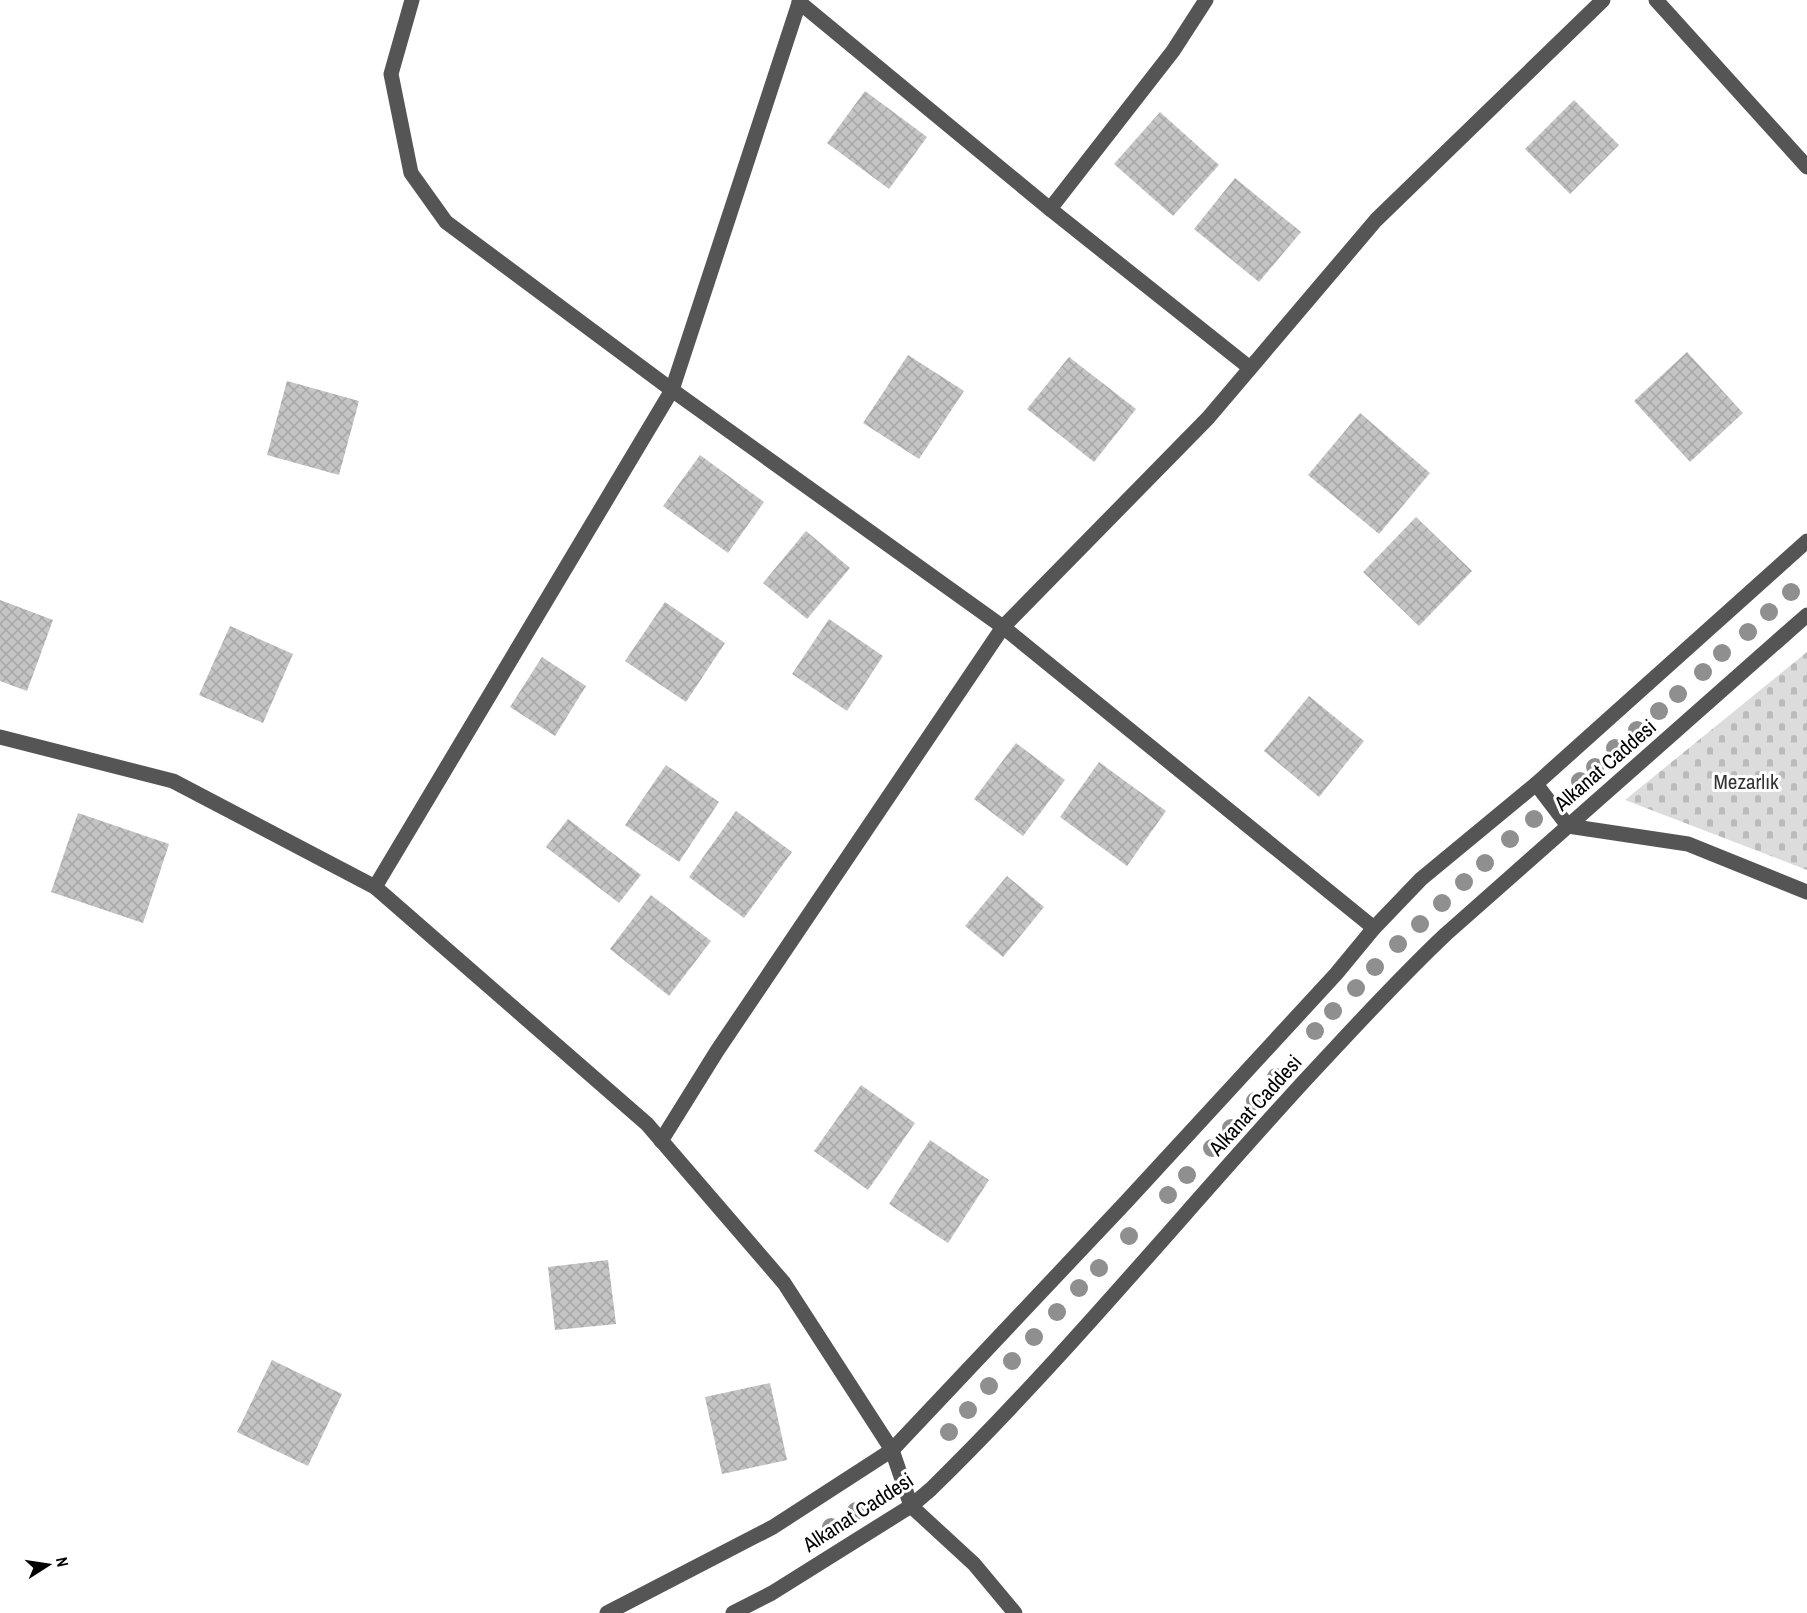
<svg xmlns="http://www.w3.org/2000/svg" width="1807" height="1613" viewBox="0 0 1807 1613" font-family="'Archivo Narrow',sans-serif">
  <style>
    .cemetery { fill: url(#cemetery-stones) }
    .building { fill: url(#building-cross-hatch) }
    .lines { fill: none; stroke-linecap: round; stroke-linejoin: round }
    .minor { stroke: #555; stroke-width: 15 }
    .tree { fill: #8f8f8f }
    .labels { text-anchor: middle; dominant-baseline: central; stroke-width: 6; stroke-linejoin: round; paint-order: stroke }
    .street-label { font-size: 21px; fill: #000; stroke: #fff }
    .park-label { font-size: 21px; fill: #333; stroke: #fff }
  </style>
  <defs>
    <pattern id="cemetery-stones" width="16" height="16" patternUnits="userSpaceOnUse" patternTransform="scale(1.5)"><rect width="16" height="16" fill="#dcdcdc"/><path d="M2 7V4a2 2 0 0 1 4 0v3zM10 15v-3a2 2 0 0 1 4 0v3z" fill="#bbb"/></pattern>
    <pattern id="building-cross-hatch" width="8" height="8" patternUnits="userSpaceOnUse" patternTransform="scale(1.5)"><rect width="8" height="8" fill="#c4c4c4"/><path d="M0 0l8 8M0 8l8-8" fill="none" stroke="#a7a7a7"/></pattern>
  </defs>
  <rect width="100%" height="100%" fill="#fff"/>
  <polygon class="cemetery" points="1807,652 1807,870 1625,800"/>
  <g class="building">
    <polygon points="865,91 927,137 889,189 827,143"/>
    <polygon points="1574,100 1619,145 1570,194 1525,149"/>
    <polygon points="1160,112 1219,165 1173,216 1114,164"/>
    <polygon points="1235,178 1301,232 1259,282 1194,229"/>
    <polygon points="1687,352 1743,413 1690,462 1634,401"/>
    <polygon points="908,355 964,391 919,459 863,423"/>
    <polygon points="1069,357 1136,409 1094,462 1027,409"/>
    <polygon points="287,381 359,401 339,475 267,455"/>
    <polygon points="1360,413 1430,473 1379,534 1308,475"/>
    <polygon points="700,455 764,502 728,553 663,506"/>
    <polygon points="1416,517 1472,571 1419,626 1363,572"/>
    <polygon points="806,531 850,568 807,619 763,583"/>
    <polygon points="0,600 53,620 27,691 0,681"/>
    <polygon points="665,602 725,643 686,702 625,661"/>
    <polygon points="829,619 883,656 847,711 792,674"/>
    <polygon points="230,626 293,654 263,723 199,695"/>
    <polygon points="542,657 586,686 555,736 510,707"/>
    <polygon points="1309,696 1364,741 1319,797 1264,751"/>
    <polygon points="1016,743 1065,780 1023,836 974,799"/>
    <polygon points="1099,762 1166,811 1127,866 1060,817"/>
    <polygon points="666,765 719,802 679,862 625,825"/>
    <polygon points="736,811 792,852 744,918 689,877"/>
    <polygon points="78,813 169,844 143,923 51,892"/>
    <polygon points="568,819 641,875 619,903 546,847"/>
    <polygon points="1007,876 1044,907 1003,957 965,926"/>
    <polygon points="651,895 711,941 669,996 610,949"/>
    <polygon points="861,1085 915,1123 868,1190 814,1151"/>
    <polygon points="930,1140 989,1180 948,1243 889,1204"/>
    <polygon points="608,1260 616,1324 555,1330 548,1267"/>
    <polygon points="272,1360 342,1394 308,1466 237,1432"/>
    <polygon points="770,1383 787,1460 722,1474 705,1397"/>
  </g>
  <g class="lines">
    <g class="minor">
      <polyline points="412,0 391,74 411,173 446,222 672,390 1003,627 1374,928"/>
      <polyline points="1656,0 1807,167"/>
      <polyline points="799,2 1050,209 1250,368"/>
      <polyline points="1050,209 1173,51 1206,0"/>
      <polyline points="0,737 173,781 375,887 647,1124 784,1283 892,1450 911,1506 974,1564 1015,1613"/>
      <polyline points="1536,784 1568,826 1688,844 1807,892"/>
      <polyline points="375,887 672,390 800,0"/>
      <polyline points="661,1141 717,1051 1003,627 1208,418 1376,220 1603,0"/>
      <polyline points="607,1613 773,1527 892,1450 1126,1202 1336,974 1374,928 1421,879 1536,784 1807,541"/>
      <path d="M733,1613l39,-20 139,-87 20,-17c133,-130 251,-275 376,-411 46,-49 90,-98 139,-144l361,-319"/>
    </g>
  </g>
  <g class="tree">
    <circle cx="1791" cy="592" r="9"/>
    <circle cx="1769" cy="612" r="9"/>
    <circle cx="1748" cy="632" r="9"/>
    <circle cx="1722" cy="653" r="9"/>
    <circle cx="1703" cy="672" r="9"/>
    <circle cx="1678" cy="694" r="9"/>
    <circle cx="1659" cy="711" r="9"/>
    <circle cx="1637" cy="730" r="9"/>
    <circle cx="1615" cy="748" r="9"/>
    <circle cx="1595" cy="767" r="9"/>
    <circle cx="1580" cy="781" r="9"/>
    <circle cx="1534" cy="819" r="9"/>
    <circle cx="1510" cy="839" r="9"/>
    <circle cx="1485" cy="863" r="9"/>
    <circle cx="1464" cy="882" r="9"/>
    <circle cx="1442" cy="903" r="9"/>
    <circle cx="1420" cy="924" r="9"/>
    <circle cx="1398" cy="944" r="9"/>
    <circle cx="1375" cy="967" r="9"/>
    <circle cx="1356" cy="988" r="9"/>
    <circle cx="1333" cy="1011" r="9"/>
    <circle cx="1315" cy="1031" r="9"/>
    <circle cx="1276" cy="1077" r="9"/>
    <circle cx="1255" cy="1101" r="9"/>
    <circle cx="1231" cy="1128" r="9"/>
    <circle cx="1212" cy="1148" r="9"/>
    <circle cx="1187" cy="1175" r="9"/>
    <circle cx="1168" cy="1195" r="9"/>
    <circle cx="1129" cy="1236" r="9"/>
    <circle cx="1099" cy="1268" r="9"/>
    <circle cx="1079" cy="1288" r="9"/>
    <circle cx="1057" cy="1312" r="9"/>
    <circle cx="1034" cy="1337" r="9"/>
    <circle cx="1012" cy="1361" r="9"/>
    <circle cx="989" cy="1386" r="9"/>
    <circle cx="968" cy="1410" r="9"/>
    <circle cx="949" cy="1432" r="9"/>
    <circle cx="856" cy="1511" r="9"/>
    <circle cx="831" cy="1527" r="9"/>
  </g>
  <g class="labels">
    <g class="street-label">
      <text transform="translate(1605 765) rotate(-41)">Alkanat Caddesi</text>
      <text transform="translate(1255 1105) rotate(-48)">Alkanat Caddesi</text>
      <text transform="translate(858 1512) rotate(-33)">Alkanat Caddesi</text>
    </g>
    <g class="park-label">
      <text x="1746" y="781">Mezarlık</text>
    </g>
  </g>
  <g transform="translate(48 1565) rotate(78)" stroke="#ffffff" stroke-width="4.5" paint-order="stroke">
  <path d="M0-4.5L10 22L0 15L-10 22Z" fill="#000000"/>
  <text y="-9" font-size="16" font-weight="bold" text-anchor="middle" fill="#000000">N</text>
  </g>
</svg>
